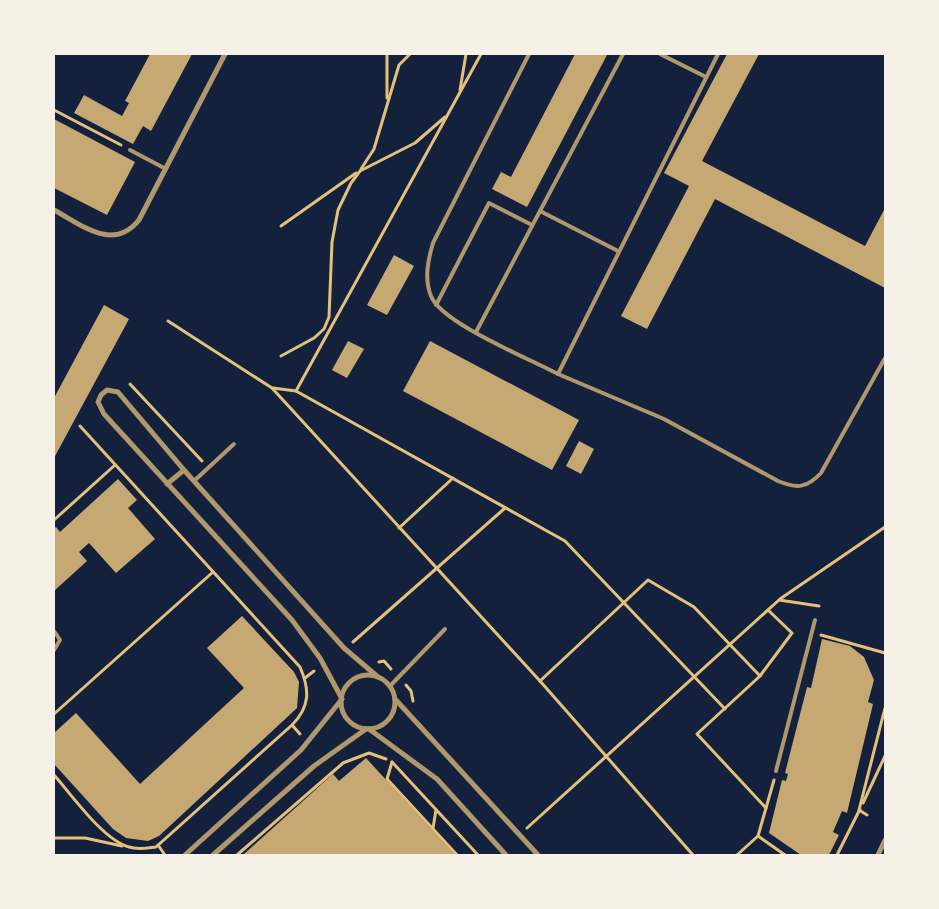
<svg xmlns="http://www.w3.org/2000/svg" width="939" height="909" viewBox="0 0 939 909" font-family="Merriweather,serif">
  <style>
    .building { fill: #c6a872 }
    .lines { fill: none; stroke-linecap: round; stroke-linejoin: round }
    .path { stroke: #e5c07b; stroke-width: 3 }
    .service { stroke: #b1986c; stroke-width: 4 }
    .minor { stroke: #b1986c; stroke-width: 5 }
  </style>
  <rect width="100%" height="100%" fill="#14213d"/>
  <g class="building">
    <polygon points="150,54 192,54 151,131 143,126 133,144 74,113 84,95 122,116 129,103 125,101"/>
    <polygon points="575,54 607,55 527,207 492,189 501,172 511,177"/>
    <polygon points="727,54 759,54 702,161 865,246 885,208 885,288 715,199 647,329 621,316 689,186 664,173"/>
    <polygon points="54,119 135,162 107,215 54,188"/>
    <polygon points="394,255 414,266 387,315 367,305"/>
    <polygon points="104,305 129,319 54,458 54,398"/>
    <polygon points="348,341 364,349 347,378 332,370"/>
    <polygon points="430,341 579,420 552,470 403,391"/>
    <polygon points="579,441 594,449 581,474 566,466"/>
    <polygon points="118,479 137,500 128,508 155,539 116,573 89,543 79,552 87,561 54,591 54,528 56,527 60,532"/>
    <polygon points="242,616 294,672 299,682 297,708 159,836 148,841 126,838 113,829 54,764 54,733 76,713 140,784 244,688 207,648"/>
    <polygon points="822,639 850,646 864,657 874,680 868,702 873,704 847,813 842,811 833,832 839,835 829,855 801,855 769,833 782,780 786,781 788,774 785,773 807,687 811,688"/>
    <polygon points="366,758 455,855 243,855 333,774 339,781"/>
  </g>
  <g class="lines">
    <g class="path">
      <polyline points="387,54 387,98"/>
      <polyline points="460,90 466,54"/>
      <polyline points="54,110 121,145"/>
      <polyline points="361,169 374,149 399,65 410,54"/>
      <polyline points="281,226 356,173"/>
      <polyline points="168,321 272,388 540,681 693,855"/>
      <polyline points="281,356 314,338 324,329 329,317 332,242 338,210 351,183 360,171 415,143 445,117"/>
      <polyline points="130,384 202,461"/>
      <polyline points="273,388 296,391 565,541 725,709"/>
      <polyline points="296,391 481,54"/>
      <polyline points="54,520 115,465"/>
      <polyline points="399,528 453,478"/>
      <polyline points="780,599 885,527"/>
      <polyline points="821,635 885,653"/>
      <polyline points="353,642 505,508"/>
      <polyline points="379,662 384,661 391,669"/>
      <polyline points="760,676 792,633 768,610"/>
      <polyline points="305,678 314,671"/>
      <polyline points="540,681 648,580 694,607 760,676 697,734 766,808"/>
      <polyline points="406,685 411,691 413,701"/>
      <polyline points="54,714 213,572"/>
      <polyline points="292,725 300,734"/>
      <polyline points="392,762 478,855"/>
      <polyline points="392,762 387,779 457,855"/>
      <path d="M54,775c18,20 49,65 75,72 9,3 18,1 27,0l136,-122c18,-18 18,-35 8,-58l-220,-241"/>
      <polyline points="863,803 885,756"/>
      <polyline points="867,815 859,810 885,708"/>
      <polyline points="433,828 436,810"/>
      <polyline points="527,828 779,600 819,606"/>
      <polyline points="758,836 785,855"/>
      <polyline points="54,838 85,838 122,846"/>
      <polyline points="158,845 165,855"/>
      <polyline points="237,855 343,763 369,753 386,759"/>
      <polyline points="737,855 758,836 774,780"/>
      <polyline points="837,855 860,809"/>
    </g>
    <g class="service">
      <path d="M529,54l-96,189c-5,17 -9,36 -2,53 10,27 99,63 127,78"/>
      <polyline points="660,54 706,77"/>
      <path d="M718,54l-160,320 106,45 114,62c19,8 29,7 43,-8l64,-115"/>
      <polyline points="130,150 166,169"/>
      <polyline points="540,211 618,251"/>
      <polyline points="436,305 489,203 532,225"/>
      <polyline points="476,332 623,54"/>
      <polyline points="194,481 234,444"/>
      <polyline points="54,631 60,640 54,650"/>
      <polyline points="390,686 445,629"/>
      <polyline points="776,771 815,620"/>
    </g>
    <g class="minor">
      <path d="M54,210c28,15 59,42 85,10l86,-166"/>
      <polyline points="167,484 184,470"/>
      <circle cx="368" cy="702" r="27"/>
      <polyline points="341,697 320,658 292,620 104,414 98,402 101,395 107,390 118,392 123,398 184,470 344,648 378,677"/>
      <polyline points="395,699 538,855"/>
      <polyline points="369,729 437,779 506,855"/>
      <polyline points="185,855 301,750 342,699"/>
      <polyline points="213,855 314,766 366,729"/>
      <polyline points="878,855 885,840"/>
    </g>
  </g>
  <rect width="939" height="909" fill="none" stroke="#f6f1e7" stroke-width="110"/>
</svg>
